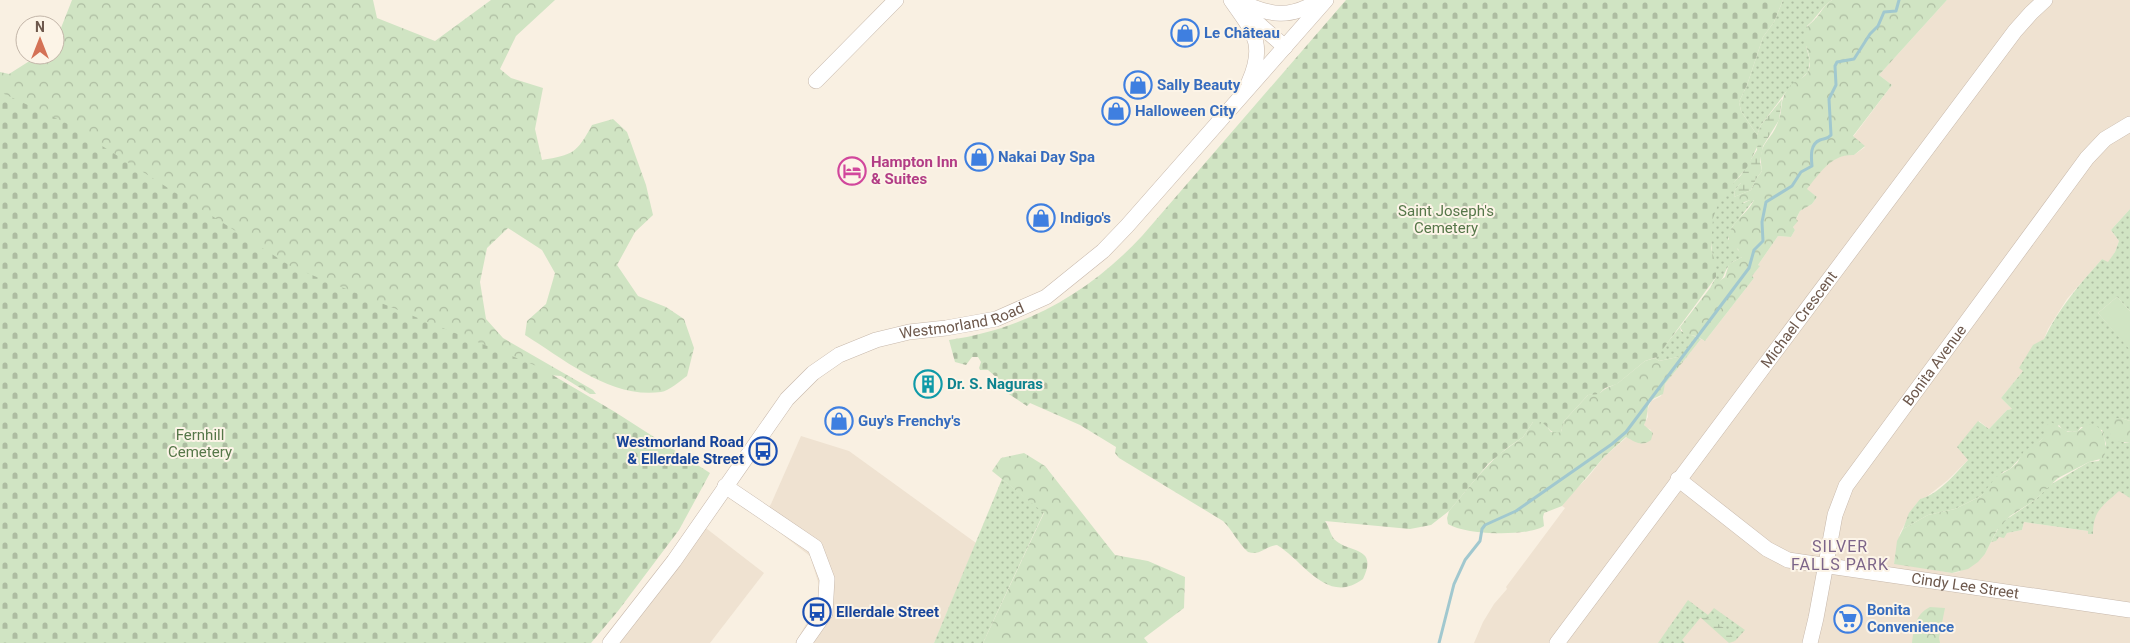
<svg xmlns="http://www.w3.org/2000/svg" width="2130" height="643" viewBox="0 0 2130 643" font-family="Roboto,sans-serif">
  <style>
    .residential { fill: #efe2d1 }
    .grass { fill: url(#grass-dots) }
    .forest { fill: url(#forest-crowns) }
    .wetland { fill: url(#wetland-marsh) }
    .cemetery { fill: url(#cemetery-stones) }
    .garden { fill: #d0e4c3 }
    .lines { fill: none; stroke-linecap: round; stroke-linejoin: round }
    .stream { stroke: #a1c8cf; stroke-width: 3 }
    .minor-casing { stroke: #c7b8ab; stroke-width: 16 }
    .minor { stroke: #fff; stroke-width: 15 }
    .labels { text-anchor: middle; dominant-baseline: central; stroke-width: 4; stroke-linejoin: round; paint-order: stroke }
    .shop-label { font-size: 15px; font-weight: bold; fill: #366cbe; stroke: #fcf4e7; text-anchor: start }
    .hotel-label { font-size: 15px; font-weight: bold; fill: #b23c85; stroke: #fcf4e7; text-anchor: start }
    .park-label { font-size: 15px; fill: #567749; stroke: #fcf4e7 }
    .street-label { font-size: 15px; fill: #6d584c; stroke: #fcf4e7 }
    .culture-label { font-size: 15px; font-weight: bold; fill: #0d838f; stroke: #fcf4e7; text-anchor: start }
    .transit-label { font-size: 15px; font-weight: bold; fill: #164399; stroke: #fcf4e7; text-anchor: end }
    .neighbourhood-label { font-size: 16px; letter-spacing: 1px; fill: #7c6489; stroke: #fcf4e7 }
  </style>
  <defs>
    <pattern id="grass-dots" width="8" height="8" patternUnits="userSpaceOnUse" patternTransform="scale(1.25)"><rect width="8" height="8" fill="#d0e4c3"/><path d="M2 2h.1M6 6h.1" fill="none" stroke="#adbca1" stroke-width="1.8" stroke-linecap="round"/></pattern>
    <pattern id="forest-crowns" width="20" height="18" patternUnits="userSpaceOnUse" patternTransform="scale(1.25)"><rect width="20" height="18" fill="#d0e4c3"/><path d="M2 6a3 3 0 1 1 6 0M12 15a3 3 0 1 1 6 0" fill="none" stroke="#adbca1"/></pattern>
    <pattern id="wetland-marsh" width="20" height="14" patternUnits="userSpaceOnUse" patternTransform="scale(1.25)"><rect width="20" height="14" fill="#d0e4c3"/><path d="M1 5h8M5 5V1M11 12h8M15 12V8" fill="none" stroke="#adbca1"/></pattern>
    <pattern id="cemetery-stones" width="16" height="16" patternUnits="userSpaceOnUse" patternTransform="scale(1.25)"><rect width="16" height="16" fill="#d0e4c3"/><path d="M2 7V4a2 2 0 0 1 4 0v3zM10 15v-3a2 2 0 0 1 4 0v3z" fill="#adbca1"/></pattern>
  </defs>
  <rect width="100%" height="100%" fill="#f9f0e2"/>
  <g class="residential">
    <polygon points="1947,0 2130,0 2130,209 2111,230 2119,241 2115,252 2108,263 2102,259 2067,299 2048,329 2044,339 2038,344 2023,371 2001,398 2012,409 2007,410 1989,429 1979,421 1968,460 1948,480 1925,498 1920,499 1914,507 1900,533 1894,563 1952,573 1959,572 1985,554 1991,542 2007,533 2022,530 2024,522 2088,531 2097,511 2119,490 2130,498 2130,643 1474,643 1483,622 1494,604 1507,589 1506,587 1565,508 1562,506 1574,491 1589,476 1604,457 1627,437 1642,444 1651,430 1645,427 1644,424 1648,417 1647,411 1651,401 1661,396 1665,384 1701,339 1705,341 1754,278 1752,276 1759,267 1758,265 1778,236 1791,237 1795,230 1793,227 1800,211 1812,204 1817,197 1806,189 1828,162 1845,155 1854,155 1865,147 1853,137 1892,85 1879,75"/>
    <polygon points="801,436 849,451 976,543 934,643 795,643 817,605 819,585 810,556 762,519 771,504"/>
    <polygon points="698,522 764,573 710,643 604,643"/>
  </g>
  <g class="grass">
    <path d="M1783,0h49c-11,7 -15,18 -25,26l-1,20 4,15 -2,11 -8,8 -6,3 -8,9 -25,33 -4,10 -16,-24 -2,-9 8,-17 16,-48 11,-15z"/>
    <path d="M1741,175v8l-6,7 -1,7 10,6 6,-3h4l-22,27 -4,12 14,15v3c-4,3 -7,3 -11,6 -10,11 -3,16 -21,25l6,-11c-4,-26 -11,-54 4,-79 6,-9 15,-16 21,-23z"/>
    <path d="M2130,209v102l-13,-14 -19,16 32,36v72l-9,-3 3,25h6v55l-11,-7c-16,15 -26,19 -26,43h-5v-3l-64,-9 -2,8 -15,3 -3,5 -5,-1 -3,4 -5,1 10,-19 34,-23 15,-15 39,-23 10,-1 7,-17 -4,-14 -21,-3 -3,4c-8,1 -14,2 -19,-6l-38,32 -11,12 -7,3 -22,24 -26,13 -27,6 -25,14 6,-16 11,-14c18,-4 35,-25 48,-39l-11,-13 21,-26 11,8 18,-19 5,-1 -11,-11 22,-27 -4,-3 14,-23 11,-6c15,-31 35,-54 58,-80l6,3 7,-10 4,-11 -8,-11z"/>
    <path d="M1680,327l1,4c7,4 13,4 20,8l-19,24 -4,-6 -19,4 -4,-3z"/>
    <polygon points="1002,479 1044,512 983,643 934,643"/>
    <polygon points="1688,600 1708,615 1714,608 1745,630 1735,641 1726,631 1701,617 1682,640 1685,643 1658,643"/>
  </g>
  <g class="forest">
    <path d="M72,0h301l4,18 58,23 56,-41h64l-39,36 -16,33 11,9 32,10 -8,41 7,31c31,-5 35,-7 50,-35l21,-6 14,13 19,53 7,30 -18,17 -18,33 21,31 28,11 18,12 10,29 -7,28c-7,5 -18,15 -26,16 -50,7 -96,-32 -136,-57l2,-14 19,-17 9,-31 -13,-23 -34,-22 -21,20 -7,34 6,37 17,19 90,52 3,4h-6l-29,-18 -25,-2 -536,-113v-189l9,2 30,-19h16v-18l4,-4z"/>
    <path d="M1832,0h115l-68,75 13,10 -39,51 12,10 -11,9c-23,-1 -34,18 -47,34l10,8 -5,7 -12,7 -4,8 2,2 -5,6 2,3 -4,7 -13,-1 -20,29 2,1 -8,10 2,2 -49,63 -9,-5 -12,-2 -4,-7 30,-39 15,-11 4,-13 13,-7 -4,-8 -8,-3c-7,-21 17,-30 24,-46h-4l-11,4 -4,-2 -1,-5 17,-7 5,-11 6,-8c-5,-30 8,-27 16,-49 6,-14 0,-21 12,-36 6,-7 16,-7 19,-17 5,-14 -10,-28 -3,-41 3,-4 8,-7 11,-11 5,-6 7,-12 15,-17z"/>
    <path d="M1678,357l4,6 -17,21 -2,10c-3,2 -8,3 -11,6 -7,6 -3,16 -8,25l9,8 -2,7c-9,7 -16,2 -25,-3l-22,20 -42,49 -18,7 -1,4 1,9c-17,11 -79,9 -96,-2l-1,-6 2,-7 29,-35 20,-21 25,-18 10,-15h10l8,10h10l3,-11 24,-26 12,-2 5,-4 13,-6 27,-22 10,-3 4,3z"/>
    <polygon points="2113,418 2121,418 2130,421 2130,443 2116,441 2111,436 2110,422"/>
    <path d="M2051,422l17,10 10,-1 9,-7c19,0 20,19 17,34l-15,4 -31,16 -23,22 -25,16 -13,14 -12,24 -7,8 -10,7 -16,4 -58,-9 3,-23 6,-12 25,-14 27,-6 26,-13 15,-19 14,-8 7,-6 7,-12 16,-10 4,-4 1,-11z"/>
    <polygon points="1024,453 1045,466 1115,555 1148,561 1185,577 1184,608 1144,638 1148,643 983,643 1044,513 992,471 1001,458"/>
    <path d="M1930,607l15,1 -6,30 1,5h-28c2,-15 3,-29 18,-36z"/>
  </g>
  <g class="wetland">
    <polygon points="1782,99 1779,120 1763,146 1760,162 1762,171 1756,179 1751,190 1734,197 1735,190 1741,183 1741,175 1757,150 1757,135 1761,125"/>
    <path d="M1700,617c12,0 30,14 35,24l-6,2z"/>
  </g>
  <g class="cemetery">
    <path d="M1346,0h437l-9,22 -11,15 -16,48 -8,17 2,9 16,24 1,10 -10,21 -28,33 -7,19 -2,30 5,18v11l-59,80 -12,4 -28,23 -12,4 -6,6 -11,1 -24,26 -3,11c-10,3 -12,-4 -19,-10h-9l-10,15 -16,11 -19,16 -39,47 -18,14 -21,4 -85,-8c4,5 5,13 9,18 14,15 45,6 29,40 -36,27 -59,-18 -86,-34 -12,1 -16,11 -29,7 -10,-9 -15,-21 -25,-31l-104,-63 -4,-5 1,-6 -36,-22 -50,-22 -3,3 -26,-17 3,-5 -16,-14h-8l-1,-2 2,-6 -3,-5h-6l-6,8 -11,-3 -6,-22c76,-11 140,-47 193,-104z"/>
    <polygon points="0,92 66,123 292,267 539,367 615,412 710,473 679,530 618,611 591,643 0,643"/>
  </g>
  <polygon class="garden" points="2117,297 2130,311 2130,350 2098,313"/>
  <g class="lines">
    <path class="stream" d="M1439,643l15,-59 11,-24 15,-19 2,-12 3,-4 31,-14 96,-67 14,-12 123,-164 5,-18 9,-9 -1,-19 4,-20 26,-16 9,-14 11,-6c-1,-10 -2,-22 8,-26 5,-2 8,-1 11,-5l-2,-36 7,-14 -1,-19 2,-4 17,-3 16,-25 8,-8 6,-14 12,-1 3,-11"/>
    <g class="minor-casing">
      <g id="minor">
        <path d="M1231,0c22,32 35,43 18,82"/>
        <path d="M1234,0c35,13 51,22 86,0"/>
        <polyline points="1246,13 1285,47"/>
        <polyline points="816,81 896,0"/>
        <path id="s1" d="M1678,479l89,70 21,11 342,50"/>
        <polyline points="725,486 815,547 827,579 825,613 804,643"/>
        <path id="s2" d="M610,643l64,-82 113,-162 26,-26 26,-18 37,-15 33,-8 37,-4 50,-9 50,-22 57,-46 24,-25 199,-226"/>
        <path id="s3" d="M1557,643l458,-612 16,-18 14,-13"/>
        <path id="s4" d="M1810,643l6,-25 19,-103 11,-29 241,-328 18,-19 25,-15"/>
      </g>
    </g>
    <use href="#minor" class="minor"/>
  </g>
  <defs>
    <g id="shop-ring" transform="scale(1.4375)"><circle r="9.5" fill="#fcf4e7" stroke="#3f7fe0" stroke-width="1.5"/><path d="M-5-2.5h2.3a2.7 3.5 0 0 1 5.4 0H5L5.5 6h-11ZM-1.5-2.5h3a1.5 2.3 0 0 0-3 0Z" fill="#3f7fe0"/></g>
    <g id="hotel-ring" transform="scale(1.4375)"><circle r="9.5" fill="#fcf4e7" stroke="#d1479c" stroke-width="1.5"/><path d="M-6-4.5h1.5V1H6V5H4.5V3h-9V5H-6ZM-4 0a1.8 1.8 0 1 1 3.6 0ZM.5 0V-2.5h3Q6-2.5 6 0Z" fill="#d1479c"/></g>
    <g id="building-ring" transform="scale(1.4375)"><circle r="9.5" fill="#fcf4e7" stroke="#0f9aa8" stroke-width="1.5"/><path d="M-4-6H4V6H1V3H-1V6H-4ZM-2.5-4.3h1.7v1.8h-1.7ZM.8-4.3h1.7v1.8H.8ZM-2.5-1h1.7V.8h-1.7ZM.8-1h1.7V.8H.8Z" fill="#0f9aa8"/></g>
    <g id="bus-ring" transform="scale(1.4375)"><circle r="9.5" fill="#fcf4e7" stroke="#1a4fb4" stroke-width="1.5"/><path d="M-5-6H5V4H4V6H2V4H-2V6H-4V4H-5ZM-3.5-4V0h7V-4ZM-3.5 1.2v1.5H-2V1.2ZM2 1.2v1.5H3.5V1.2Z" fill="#1a4fb4"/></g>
    <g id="supermarket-ring" transform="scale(1.4375)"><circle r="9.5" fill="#fcf4e7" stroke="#3f7fe0" stroke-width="1.5"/><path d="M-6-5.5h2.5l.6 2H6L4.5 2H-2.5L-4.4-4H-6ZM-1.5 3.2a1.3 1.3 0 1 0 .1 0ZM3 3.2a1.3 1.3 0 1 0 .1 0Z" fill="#3f7fe0"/></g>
  </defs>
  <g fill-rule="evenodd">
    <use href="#shop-ring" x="1185" y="33"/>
    <use href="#shop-ring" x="1138" y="85"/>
    <use href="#shop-ring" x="1116" y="111"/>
    <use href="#shop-ring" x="979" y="157"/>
    <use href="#hotel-ring" x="852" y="171"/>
    <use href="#shop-ring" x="1041" y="218"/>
    <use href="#building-ring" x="928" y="384"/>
    <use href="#shop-ring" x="839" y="421"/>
    <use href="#bus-ring" x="763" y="451"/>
    <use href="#bus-ring" x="817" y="612"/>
    <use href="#supermarket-ring" x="1848" y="619"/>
  </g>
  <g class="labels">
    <g class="shop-label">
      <text x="1204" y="33">Le Château</text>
      <text x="1157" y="85">Sally Beauty</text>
      <text x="1135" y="111">Halloween City</text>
      <text x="998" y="157">Nakai Day Spa</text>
      <text x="1060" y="218">Indigo's</text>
      <text x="858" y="421">Guy's Frenchy's</text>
      <text x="1867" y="610">Bonita<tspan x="1867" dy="17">Convenience</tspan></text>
    </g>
    <g class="hotel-label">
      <text x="871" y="162">Hampton Inn<tspan x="871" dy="17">&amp; Suites</tspan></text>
    </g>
    <g class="park-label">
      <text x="1446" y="211">Saint Joseph's<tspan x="1446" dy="17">Cemetery</tspan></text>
      <text x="200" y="435">Fernhill<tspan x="200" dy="17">Cemetery</tspan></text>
    </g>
    <g class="street-label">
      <text stroke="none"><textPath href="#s3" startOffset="404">Michael Crescent</textPath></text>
      <text stroke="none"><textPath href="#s2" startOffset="498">Westmorland Road</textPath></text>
      <text stroke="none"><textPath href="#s4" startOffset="311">Bonita Avenue</textPath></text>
      <text stroke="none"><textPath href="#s1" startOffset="316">Cindy Lee Street</textPath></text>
    </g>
    <g class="culture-label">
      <text x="947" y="384">Dr. S. Naguras</text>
    </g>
    <g class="transit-label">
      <text x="744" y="442">Westmorland Road<tspan x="744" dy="17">&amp; Ellerdale Street</tspan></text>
      <text x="836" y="612" text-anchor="start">Ellerdale Street</text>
    </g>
    <g class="neighbourhood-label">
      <text x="1840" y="546">SILVER<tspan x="1840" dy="18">FALLS PARK</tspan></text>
    </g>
  </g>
  <g transform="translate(40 40)"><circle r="24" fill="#fcf4e7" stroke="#c3b6a9"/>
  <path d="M0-4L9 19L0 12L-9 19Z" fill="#d47256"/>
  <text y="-8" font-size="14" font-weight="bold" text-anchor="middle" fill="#6d584c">N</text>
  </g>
</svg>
